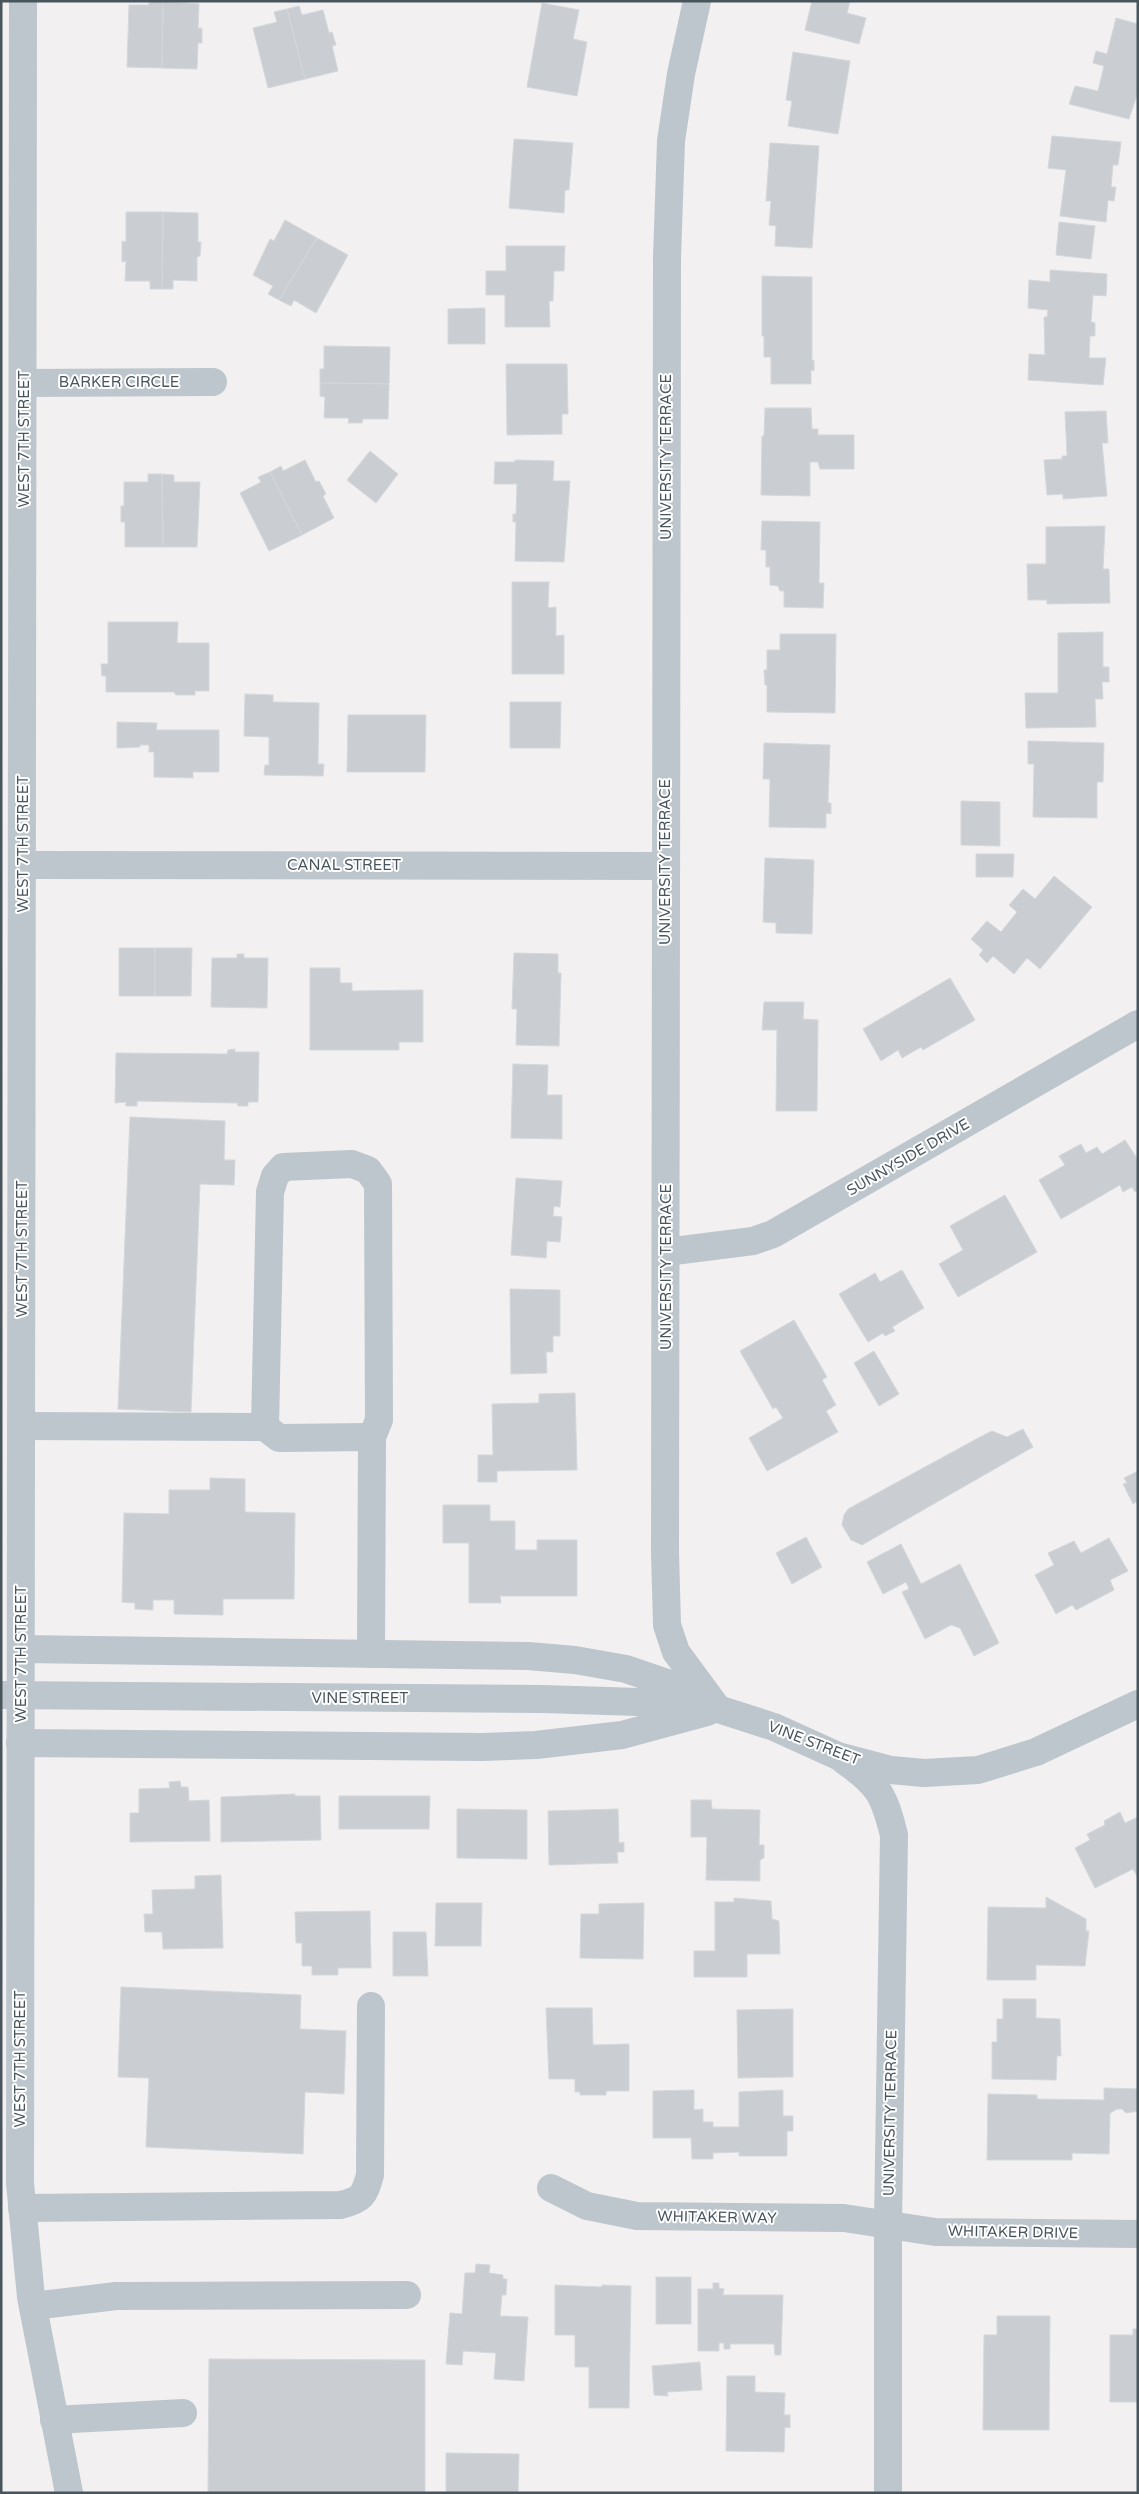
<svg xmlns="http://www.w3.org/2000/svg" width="1139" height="2494" viewBox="0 0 1139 2494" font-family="'Varela Round',sans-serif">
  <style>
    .building { fill: #caced2; stroke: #d4d7db }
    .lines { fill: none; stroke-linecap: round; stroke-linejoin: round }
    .minor { stroke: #bcc6cc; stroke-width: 28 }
    .labels { text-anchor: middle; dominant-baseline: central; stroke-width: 4; stroke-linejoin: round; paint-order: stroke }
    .street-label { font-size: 15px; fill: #48555d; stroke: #fff }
  </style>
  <rect width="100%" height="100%" fill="#f2f0f0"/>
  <g class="building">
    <polygon points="149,1 163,1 162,68 127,67 129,5 149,5"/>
    <polygon points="163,1 199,4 198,28 202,28 202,43 198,43 197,69 162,68"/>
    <polygon points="812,1 850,1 847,13 866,18 859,44 805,30"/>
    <polygon points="542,3 579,10 573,39 587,42 577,96 527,87"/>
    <polygon points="299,6 302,15 323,10 329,33 332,32 336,45 332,46 338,71 305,79 287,9"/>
    <polygon points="287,9 305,79 268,88 253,28 277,22 274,12"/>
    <polygon points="1116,18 1138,24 1138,92 1129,119 1069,104 1075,86 1098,91 1104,66 1093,63 1096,51 1107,54"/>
    <polygon points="793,52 850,61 838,134 788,126 792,101 786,100"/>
    <polygon points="1052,136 1121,142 1118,165 1113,165 1111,187 1116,187 1114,201 1108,200 1106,222 1060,216 1066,170 1048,168"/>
    <polygon points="514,139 573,143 569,190 565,190 564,213 509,208"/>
    <polygon points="770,143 819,146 812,248 775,246 776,226 769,225 771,201 766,201"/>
    <polygon points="126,212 163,212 162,289 150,289 150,281 125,281 126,261 122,262 122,241 126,242"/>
    <polygon points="163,212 198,213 198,242 201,242 200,256 197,257 197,281 173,280 173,289 162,289"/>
    <polygon points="285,220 317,238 279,300 268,294 273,286 253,275 270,239 274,241"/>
    <polygon points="1059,222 1095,226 1091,259 1056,255"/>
    <polygon points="317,238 348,255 316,313 294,300 291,306 279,300"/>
    <polygon points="506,246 565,246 564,271 554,271 553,301 549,301 550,327 505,327 505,295 486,295 486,271 506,271"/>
    <polygon points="1050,270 1107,274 1106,296 1093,295 1091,322 1095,323 1095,336 1090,336 1089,358 1106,358 1103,385 1028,380 1029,354 1045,355 1044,317 1047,317 1048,310 1028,308 1029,280 1050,282"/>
    <polygon points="762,276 812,277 812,361 814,360 814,371 811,370 811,384 771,384 771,357 764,357 764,336 762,336"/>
    <polygon points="485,308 485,344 448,344 448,309"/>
    <polygon points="324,346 390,347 389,384 320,383 320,369 324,369"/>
    <polygon points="506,364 567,364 568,414 562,414 562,434 507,435"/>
    <polygon points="320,383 389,384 388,419 363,419 362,423 348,423 349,418 324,418 325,397 320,396"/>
    <polygon points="765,408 811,408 812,429 818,429 818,435 854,435 854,469 820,469 818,462 810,462 810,496 761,495 762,436 764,436"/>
    <polygon points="1106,411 1108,443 1102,443 1107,496 1063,499 1063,494 1047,495 1044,460 1062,459 1062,456 1067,456 1065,412"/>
    <polygon points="370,451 398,474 376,503 347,480"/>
    <polygon points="305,460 316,482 319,481 326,494 323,496 334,518 302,535 270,472 281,466 283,471"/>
    <polygon points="515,460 554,461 553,481 570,481 564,562 515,561 516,522 513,522 513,514 516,514 517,484 494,484 495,462 515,462"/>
    <polygon points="270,472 302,535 269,551 240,493 261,482 258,477"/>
    <polygon points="148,474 162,474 163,547 125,547 125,522 121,522 121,506 124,506 124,482 148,482"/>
    <polygon points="162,474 174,475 174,482 200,482 197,547 163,547"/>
    <polygon points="762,521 820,522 819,583 824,583 823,608 784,607 784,591 780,591 778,586 770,585 770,567 766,567 766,550 761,550"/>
    <polygon points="1105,526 1103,569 1109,569 1110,603 1047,604 1047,600 1028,600 1027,564 1046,564 1046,527"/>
    <polygon points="512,582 549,582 548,608 556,607 556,636 564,635 564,674 512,674"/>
    <polygon points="108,622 178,622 177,643 209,643 209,691 195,691 195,695 176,695 174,692 106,692 106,676 102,676 101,664 108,664"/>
    <polygon points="1103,632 1103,667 1109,667 1109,682 1102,682 1103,699 1095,699 1096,727 1026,728 1025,693 1058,693 1058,633"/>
    <polygon points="780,634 836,634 835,713 767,712 767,685 765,685 764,670 767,670 767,650 780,650"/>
    <polygon points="245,694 273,695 273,702 319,703 318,764 324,764 323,776 264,775 265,765 269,765 269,737 244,736"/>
    <polygon points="510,702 561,702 560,748 510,748"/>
    <polygon points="348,715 426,715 425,772 347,772"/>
    <polygon points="117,722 157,723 156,730 219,730 219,772 193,772 193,778 154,777 154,752 149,752 149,745 140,745 140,747 117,748"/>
    <polygon points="1028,741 1104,743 1103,782 1097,782 1097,818 1033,817 1034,764 1028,764"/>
    <polygon points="764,743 830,745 828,803 831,803 831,814 826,813 826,828 769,827 770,779 763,779"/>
    <polygon points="961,801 1000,802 1000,846 961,845"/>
    <polygon points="976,854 1014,854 1013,877 976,877"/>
    <polygon points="765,858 814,860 812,934 776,933 776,923 763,922"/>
    <polygon points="1054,876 1092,907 1040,969 1027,958 1014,974 993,956 987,963 979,955 983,950 971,939 987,921 1001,932 1017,912 1009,905 1023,889 1035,899"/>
    <rect x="119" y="948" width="36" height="48"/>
    <polygon points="155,948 192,948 191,996 155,996"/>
    <polygon points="514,953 558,954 558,973 561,973 559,1046 516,1045 517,1009 512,1009"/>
    <polygon points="237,954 244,954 244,958 268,958 267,1008 211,1007 212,958 237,958"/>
    <polygon points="310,968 340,968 340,983 352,983 352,991 423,990 423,1042 399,1042 399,1050 310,1050"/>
    <polygon points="950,978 975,1020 923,1050 921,1047 902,1058 898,1050 881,1061 863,1029"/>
    <polygon points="764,1002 804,1002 803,1019 818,1020 817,1111 776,1111 777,1030 762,1030"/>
    <polygon points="235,1049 235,1052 259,1052 258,1102 248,1102 248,1106 238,1106 238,1103 137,1101 137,1106 126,1106 126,1102 115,1103 116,1053 227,1054 228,1050"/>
    <polygon points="513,1064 548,1065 547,1095 562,1095 562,1139 511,1138"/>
    <polygon points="130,1117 225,1121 224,1160 235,1160 234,1185 200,1184 191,1412 118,1409"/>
    <polygon points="1125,1140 1138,1160 1138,1190 1135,1192 1132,1187 1123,1192 1120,1185 1061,1219 1039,1180 1065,1165 1059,1156 1081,1144 1086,1153 1097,1147 1102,1154"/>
    <polygon points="516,1178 562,1181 560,1207 554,1206 553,1216 562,1217 560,1242 547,1241 546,1258 511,1255"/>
    <polygon points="1005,1195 1037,1252 958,1297 939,1264 963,1250 950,1226"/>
    <polygon points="902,1270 924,1308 892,1327 895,1331 885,1336 883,1333 868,1342 839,1294 875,1273 880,1282"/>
    <polygon points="510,1289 560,1290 560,1336 553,1336 553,1352 546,1352 547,1373 511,1374"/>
    <polygon points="794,1320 827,1377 822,1380 836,1405 826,1411 838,1432 767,1471 749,1438 783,1418 776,1407 773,1409 740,1351"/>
    <polygon points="874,1351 899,1394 879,1406 854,1363"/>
    <polygon points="575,1393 577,1470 497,1471 497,1482 478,1482 478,1455 493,1455 492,1404 539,1403 539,1394"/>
    <polygon points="1023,1429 1033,1447 862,1545 851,1540 842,1525 844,1515 848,1509 980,1437 992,1431 1007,1437"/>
    <polygon points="1138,1471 1138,1505 1136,1502 1133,1504 1123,1484 1127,1483 1124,1478"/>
    <polygon points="210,1478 245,1479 245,1512 295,1513 294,1599 223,1599 223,1615 174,1614 174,1600 153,1600 153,1610 135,1609 135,1603 122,1602 124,1513 169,1514 169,1490 210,1490"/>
    <polygon points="443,1505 490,1505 490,1521 515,1521 515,1550 537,1550 537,1540 577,1540 577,1596 500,1596 501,1603 469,1603 469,1543 443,1543"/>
    <polygon points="806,1537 822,1567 792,1584 776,1553"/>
    <polygon points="1109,1538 1128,1571 1110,1580 1114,1590 1076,1610 1072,1605 1056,1614 1035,1575 1054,1565 1048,1553 1074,1541 1081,1553"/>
    <polygon points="901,1544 921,1584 960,1564 999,1643 974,1656 960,1628 951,1625 925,1639 902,1592 909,1589 906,1582 883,1594 867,1562"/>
    <polygon points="180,1781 181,1787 188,1787 189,1801 209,1800 210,1841 130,1842 130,1813 139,1813 139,1789 170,1788 169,1782"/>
    <polygon points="295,1794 295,1796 320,1796 321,1840 221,1842 221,1797"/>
    <polygon points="339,1796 430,1796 429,1829 339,1829"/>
    <polygon points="691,1800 711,1800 712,1809 760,1810 759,1845 764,1845 764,1858 760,1860 760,1881 706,1880 707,1837 691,1837"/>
    <polygon points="457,1809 527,1810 527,1859 457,1858"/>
    <polygon points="618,1809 619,1843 624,1842 624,1852 617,1852 618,1863 549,1865 548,1811"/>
    <polygon points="1120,1812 1125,1823 1138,1817 1138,1878 1133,1869 1095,1888 1075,1848 1090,1840 1087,1834 1105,1825 1104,1821"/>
    <polygon points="221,1875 223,1948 163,1949 162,1932 145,1932 144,1914 153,1914 152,1890 195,1889 195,1876"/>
    <polygon points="1046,1897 1086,1919 1086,1931 1089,1931 1085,1966 1036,1965 1036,1980 987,1980 988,1907 1046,1908"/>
    <polygon points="734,1898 771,1901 772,1919 779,1921 780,1954 747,1954 747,1977 694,1977 694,1951 715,1951 715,1902 734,1902"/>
    <polygon points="436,1903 482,1903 481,1946 435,1946"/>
    <polygon points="644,1903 643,1959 580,1958 581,1914 599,1914 599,1904"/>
    <polygon points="370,1911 371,1968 338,1968 338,1975 312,1975 312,1966 302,1966 302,1943 296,1943 295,1912"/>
    <polygon points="393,1932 426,1932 428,1976 393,1976"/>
    <polygon points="121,1987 301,1995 300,2029 346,2031 344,2094 305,2092 303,2154 146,2147 149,2078 118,2077"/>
    <polygon points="1003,1999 1036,1999 1036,2018 1060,2019 1061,2056 1057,2056 1056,2080 992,2079 992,2042 997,2042 997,2019 1003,2019"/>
    <polygon points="546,2008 592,2008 593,2045 629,2044 629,2091 606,2091 606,2095 580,2095 580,2092 575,2092 575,2079 549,2079"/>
    <polygon points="793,2009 793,2077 738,2078 737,2010"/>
    <polygon points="1104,2088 1138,2089 1138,2111 1126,2113 1122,2109 1117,2109 1110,2113 1109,2154 1072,2153 1072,2160 987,2160 988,2094 1037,2095 1037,2099 1104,2100"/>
    <polygon points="694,2090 694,2110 703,2109 703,2122 713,2122 713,2127 739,2127 739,2092 783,2090 783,2116 793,2116 793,2131 787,2131 787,2156 739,2156 739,2152 713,2153 713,2159 692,2159 691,2138 653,2138 653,2091"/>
    <polygon points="476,2264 490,2265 489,2273 503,2275 503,2279 507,2279 506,2295 502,2295 500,2316 528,2317 524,2381 494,2379 496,2353 463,2351 462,2365 446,2364 450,2313 462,2314 465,2273 475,2273"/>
    <rect x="656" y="2277" width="35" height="47"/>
    <polygon points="713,2283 719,2283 719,2288 724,2289 723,2295 783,2295 781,2355 775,2355 774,2344 730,2344 730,2349 724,2349 724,2343 719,2343 719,2351 698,2351 698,2289 713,2289"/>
    <polygon points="555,2285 602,2287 602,2285 631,2286 629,2408 589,2408 589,2367 575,2367 575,2335 555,2335"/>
    <polygon points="997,2316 1050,2316 1049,2430 983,2430 984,2335 997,2335"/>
    <polygon points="1133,2329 1138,2329 1138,2402 1110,2402 1110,2335 1133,2335"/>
    <polygon points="209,2359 425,2360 425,2493 208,2493"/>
    <polygon points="700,2362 702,2390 667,2392 668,2396 654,2395 652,2366"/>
    <polygon points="727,2376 755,2376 755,2392 785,2393 784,2415 790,2415 790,2428 785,2427 784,2452 726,2451"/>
    <polygon points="446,2453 519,2454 518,2493 446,2493"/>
  </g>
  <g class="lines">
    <g class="minor">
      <polyline points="23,1 20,2183 31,2297 69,2493"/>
      <polyline points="697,1 681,74 671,141 667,258 665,1552 667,1625 676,1652 718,1709"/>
      <polyline points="24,383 213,382"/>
      <polyline points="23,865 665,866"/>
      <polyline points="666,1252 753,1241 773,1234 1138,1024"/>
      <polyline points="21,1426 265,1427 279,1438 372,1437"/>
      <polyline points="265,1427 270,1192 275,1176 283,1167 352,1164 368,1170 378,1184 379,1420 372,1437 371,1654"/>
      <polyline points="21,1649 528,1656 575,1660 626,1669 670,1684 718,1709 774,1727 838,1756 891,1770 924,1773 978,1770 1036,1752 1138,1704"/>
      <polyline points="1,1695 543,1699 671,1703 699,1707"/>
      <polyline points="20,1743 482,1747 536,1745 622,1735 707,1712"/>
      <path d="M845,1761c34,24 39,34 49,74l-6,390v268"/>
      <polyline points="551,2188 587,2206 637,2216 844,2218 935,2232 1138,2234"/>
      <path d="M22,2208l318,-3c22,-5 24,-9 30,-30l1,-169"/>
      <polyline points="33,2306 116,2296 407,2295"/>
      <polyline points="54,2420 183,2413"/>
    </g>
  </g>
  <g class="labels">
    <g class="street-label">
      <text x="119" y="382">BARKER CIRCLE</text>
      <text transform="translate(24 439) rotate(-90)">WEST 7TH STREET</text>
      <text transform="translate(666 457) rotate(-90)">UNIVERSITY TERRACE</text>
      <text transform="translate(23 844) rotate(-90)">WEST 7TH STREET</text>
      <text transform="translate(665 862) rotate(-90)">UNIVERSITY TERRACE</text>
      <text x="344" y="865">CANAL STREET</text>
      <text transform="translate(908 1157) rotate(-30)">SUNNYSIDE DRIVE</text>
      <text transform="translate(22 1249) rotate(-90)">WEST 7TH STREET</text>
      <text transform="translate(666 1267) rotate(-90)">UNIVERSITY TERRACE</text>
      <text transform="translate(21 1654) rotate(-90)">WEST 7TH STREET</text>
      <text x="360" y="1698">VINE STREET</text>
      <text transform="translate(814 1743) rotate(21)">VINE STREET</text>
      <text transform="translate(20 2059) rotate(-90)">WEST 7TH STREET</text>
      <text transform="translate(890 2113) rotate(-89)">UNIVERSITY TERRACE</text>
      <text transform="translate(717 2217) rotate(1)">WHITAKER WAY</text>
      <text transform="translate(1013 2232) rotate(1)">WHITAKER DRIVE</text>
    </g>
  </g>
  <rect width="1139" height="2494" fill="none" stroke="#48555d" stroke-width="5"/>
</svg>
